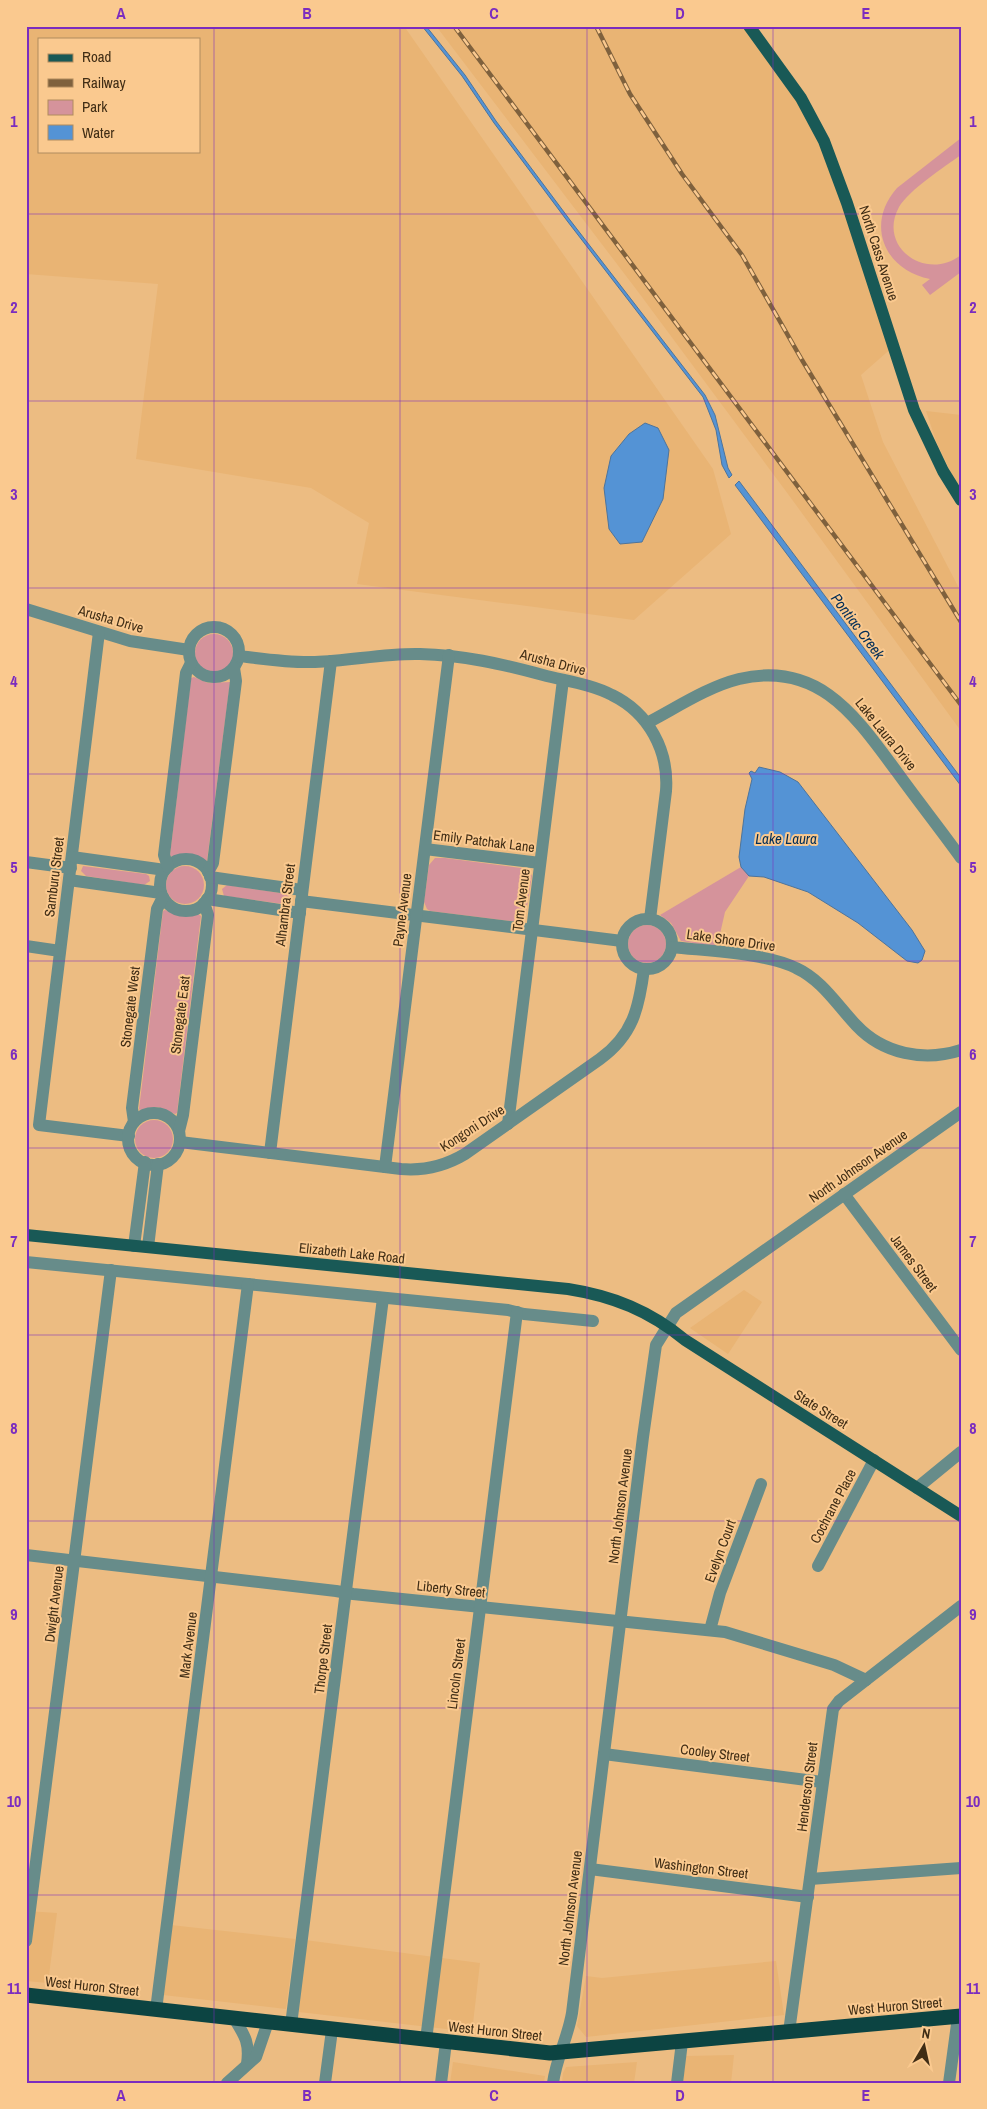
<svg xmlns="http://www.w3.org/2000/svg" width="987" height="2109" viewBox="0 0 987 2109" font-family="'Archivo Narrow',sans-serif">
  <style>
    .built { fill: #e9b474; fill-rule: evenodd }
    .green { fill: #d5939b }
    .water { fill: #5493d5; stroke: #4e749b }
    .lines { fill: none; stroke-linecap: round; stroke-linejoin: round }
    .minor { stroke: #678c8a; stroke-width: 12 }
    .major { stroke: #195956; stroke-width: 12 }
    .highway { stroke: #0c4442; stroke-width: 15 }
    .rail-casing { stroke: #7f613d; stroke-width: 4.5 }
    .rail { stroke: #fac98f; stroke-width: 2.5; stroke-dasharray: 8; stroke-linecap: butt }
    .grid { fill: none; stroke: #7b2cbf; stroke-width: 1; stroke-opacity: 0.55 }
    .labels { text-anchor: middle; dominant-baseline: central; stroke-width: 4; stroke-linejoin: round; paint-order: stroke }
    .street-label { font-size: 14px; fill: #402d15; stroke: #fac98f }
    .water-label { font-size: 15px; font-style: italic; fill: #002d57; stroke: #fac98f }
    .neatline { fill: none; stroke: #7b2cbf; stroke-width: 2 }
    .grid-label { font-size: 16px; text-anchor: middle; font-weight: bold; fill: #7b2cbf }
  </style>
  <rect width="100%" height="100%" fill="#ecbc82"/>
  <g class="built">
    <path d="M26,26h378l309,443 18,65 -97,86 -277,-36 12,-61 -58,-35 -175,-29 22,-175 -132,-10zM39,39h160v112h-160z"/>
    <polygon points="436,26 749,26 813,118 894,346 861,375 883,442 961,592 961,731 788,494 639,293"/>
    <polygon points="926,411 961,415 961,487 953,477 936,441"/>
    <polygon points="744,1290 762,1302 728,1354 690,1328"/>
    <polygon points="26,1911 57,1913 48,1983 26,1981"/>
    <polygon points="171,1925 295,1939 286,2009 163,1995"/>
    <polygon points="305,1940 480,1963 472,2032 299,2012 298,2002"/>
    <polygon points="776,1961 784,2015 586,2037 577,2026 586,1976 602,1978"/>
    <polygon points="734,2055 731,2083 683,2083 686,2056"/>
    <polygon points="453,2062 545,2076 544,2083 450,2083"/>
    <polygon points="637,2062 634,2083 562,2083 563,2073 566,2067"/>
  </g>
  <g class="green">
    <path d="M961,138v17c-17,12 -52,35 -62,52 -22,40 27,75 62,48v17l-31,23 -8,-10 8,-6c-46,-9 -65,-55 -33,-91z"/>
    <circle cx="214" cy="653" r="19"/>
    <polygon points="194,677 208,683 230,682 207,861 190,854 172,857 170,855 191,678"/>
    <polygon points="435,858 445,858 528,869 532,876 525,919 519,922 430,911 427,909 424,902 429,865"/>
    <circle cx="185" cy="885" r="19"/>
    <polygon points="83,866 146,874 149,876 150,881 144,885 86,876 81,871"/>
    <polygon points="741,867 749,876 725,912 717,947 681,941 671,923 660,915"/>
    <polygon points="227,885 286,894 290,895 291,901 289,904 283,904 224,896 222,889"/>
    <polygon points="165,910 181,916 198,914 201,916 177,1113 175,1114 158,1107 140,1110 139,1109 163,911"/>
    <circle cx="647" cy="944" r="19"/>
    <circle cx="154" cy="1139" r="19"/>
  </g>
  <g class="water">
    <polygon points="422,26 426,26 465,75 496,121 570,220 705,395 715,415 728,468 732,475 729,478 722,465 716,430 703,397 568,222 494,123 462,76"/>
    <polygon points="645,423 658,428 669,450 663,499 642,542 620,544 609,529 604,488 611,456 629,434"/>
    <polygon points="739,481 961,778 961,786 735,485"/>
    <polygon points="759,767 780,772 798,782 912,930 925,951 922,960 918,963 907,961 858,923 808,892 764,877 749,876 741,867 739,857 745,809 752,779 749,773 751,771 755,773"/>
  </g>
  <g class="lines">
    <g class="minor">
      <polyline points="26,609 130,641 189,650"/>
      <circle cx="214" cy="652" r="25"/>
      <polyline points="99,632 39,1125 129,1136"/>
      <path d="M239,656c25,3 50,7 76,6 35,-1 70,-9 105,-8 43,1 82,10 123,21 23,6 48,9 69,20 37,18 57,56 54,96l-16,128"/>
      <path d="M647,723c29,-15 60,-36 92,-44 80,-19 117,38 158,93 21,29 43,57 64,86"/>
      <polyline points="425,849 540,863"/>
      <polyline points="72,857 165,870"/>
      <circle cx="186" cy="885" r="26"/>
      <polyline points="26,862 71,868"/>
      <polyline points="168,867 164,855 186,673 191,663"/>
      <polyline points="208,872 213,863 236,681 234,668"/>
      <polyline points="210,877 302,890"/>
      <polyline points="69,880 161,893"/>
      <polyline points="207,899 300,913"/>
      <polyline points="301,901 622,941"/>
      <circle cx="647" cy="944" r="25"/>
      <polyline points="26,946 60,951"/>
      <path d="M672,947c35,4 94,6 124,21 26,12 41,37 60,57 27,29 68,37 105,25"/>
      <circle cx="154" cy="1139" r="26"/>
      <polyline points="134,1122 132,1108 157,909 163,897"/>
      <polyline points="508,1124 563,680"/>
      <polyline points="179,1131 183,1115 208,915 204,903"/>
      <path d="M180,1142l221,27c23,2 44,-3 64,-15l135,-95c33,-24 39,-51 44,-90"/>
      <polyline points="270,1153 331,661"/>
      <polyline points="385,1167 449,655"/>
      <polyline points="844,1194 961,1350"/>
      <polyline points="134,1246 145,1162"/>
      <polyline points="148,1247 158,1164"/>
      <polyline points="26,1262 508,1310 524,1314 593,1321"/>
      <polyline points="917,1488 961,1452"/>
      <polyline points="26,1555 336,1591 353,1594 725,1632 834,1665 866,1680"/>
      <polyline points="818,1566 874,1460"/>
      <polyline points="710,1630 720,1593 761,1484"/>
      <polyline points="604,1754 822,1782"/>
      <polyline points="590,1869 808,1897"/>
      <polyline points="810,1879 961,1868"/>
      <polyline points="26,1941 111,1270"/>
      <polyline points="156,2010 248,1284"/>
      <path d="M234,2018c11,18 16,25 13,46"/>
      <polyline points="291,2025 383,1298"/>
      <polyline points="789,2032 833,1709 839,1701 961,1606"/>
      <polyline points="426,2040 517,1312"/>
      <polyline points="227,2083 256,2057 268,2022"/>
      <polyline points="325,2083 332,2030"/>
      <polyline points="441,2083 446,2042"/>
      <path d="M553,2083c3,-24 15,-46 19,-70l71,-576 13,-92 20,-32 285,-201"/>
      <polyline points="677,2083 682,2042"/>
      <polyline points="949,2083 958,2017"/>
    </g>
    <g class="major">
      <polyline points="749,26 801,98 824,141 847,203 914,410 943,471 961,500"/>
      <path d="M26,1235l542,54c45,7 82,22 117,51l276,176"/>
    </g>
    <polyline class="highway" points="26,1995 550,2053 961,2016"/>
    <g class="rail-casing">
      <g id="rail">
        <polyline points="454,26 961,705"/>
        <polyline points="596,26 630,94 682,174 742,255 802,360 961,622"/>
      </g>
    </g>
    <use href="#rail" class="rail"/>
  </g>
  <path class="grid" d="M214,26v2057M400,26v2057M587,26v2057M773,26v2057M26,214h935M26,401h935M26,588h935M26,774h935M26,961h935M26,1148h935M26,1335h935M26,1521h935M26,1708h935M26,1895h935"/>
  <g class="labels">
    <g class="street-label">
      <text transform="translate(879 253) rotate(72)">North Cass Avenue</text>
      <text transform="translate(111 619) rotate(16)">Arusha Drive</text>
      <text transform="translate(553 662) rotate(15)">Arusha Drive</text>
      <text transform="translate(886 734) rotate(51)">Lake Laura Drive</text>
      <text transform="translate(484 841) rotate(7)">Emily Patchak Lane</text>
      <text transform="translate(54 877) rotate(-83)">Samburu Street</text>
      <text transform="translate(521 900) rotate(-83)">Tom Avenue</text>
      <text transform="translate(285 905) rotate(-83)">Alhambra Street</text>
      <text transform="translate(402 910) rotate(-83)">Payne Avenue</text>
      <text transform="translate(731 940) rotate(8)">Lake Shore Drive</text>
      <text transform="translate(130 1007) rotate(-83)">Stonegate West</text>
      <text transform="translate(180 1015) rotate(-83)">Stonegate East</text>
      <text transform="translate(472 1128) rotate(-33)">Kongoni Drive</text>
      <text transform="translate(858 1166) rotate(-35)">North Johnson Avenue</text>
      <text transform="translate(352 1253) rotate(6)">Elizabeth Lake Road</text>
      <text transform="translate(914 1263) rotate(53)">James Street</text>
      <text transform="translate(821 1409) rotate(32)">State Street</text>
      <text transform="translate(620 1506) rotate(-83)">North Johnson Avenue</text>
      <text transform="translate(833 1506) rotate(-62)">Cochrane Place</text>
      <text transform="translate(720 1551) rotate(-70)">Evelyn Court</text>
      <text transform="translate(451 1589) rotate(6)">Liberty Street</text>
      <text transform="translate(54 1604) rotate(-83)">Dwight Avenue</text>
      <text transform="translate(188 1645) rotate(-83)">Mark Avenue</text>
      <text transform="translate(323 1659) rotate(-83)">Thorpe Street</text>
      <text transform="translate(456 1674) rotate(-83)">Lincoln Street</text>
      <text transform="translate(715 1753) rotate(7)">Cooley Street</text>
      <text transform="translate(807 1787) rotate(-83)">Henderson Street</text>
      <text transform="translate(701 1868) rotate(7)">Washington Street</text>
      <text transform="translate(570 1908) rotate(-83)">North Johnson Avenue</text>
      <text transform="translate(92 1986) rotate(6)">West Huron Street</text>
      <text transform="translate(895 2006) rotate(-5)">West Huron Street</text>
      <text transform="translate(495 2031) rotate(6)">West Huron Street</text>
    </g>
    <g class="water-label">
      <text transform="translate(858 626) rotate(53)">Pontiac Creek</text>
      <text x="786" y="838">Lake Laura</text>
    </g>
  </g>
  <rect width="987" height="2109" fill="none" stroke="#fac98f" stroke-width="55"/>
  <rect x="38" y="38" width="162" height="115" fill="#fac98f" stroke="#b08b5e"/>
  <rect x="48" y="54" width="25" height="8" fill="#195956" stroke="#b08b5e"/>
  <text x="82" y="62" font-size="15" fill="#402d15">Road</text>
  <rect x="48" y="79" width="25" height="8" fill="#7f613d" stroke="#b08b5e"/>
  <text x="82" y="88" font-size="15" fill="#402d15">Railway</text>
  <rect x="48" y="100" width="25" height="15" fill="#d5939b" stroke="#b08b5e"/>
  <text x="82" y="112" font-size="15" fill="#402d15">Park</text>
  <rect x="48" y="125" width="25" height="15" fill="#5493d5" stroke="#b08b5e"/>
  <text x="82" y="138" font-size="15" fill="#402d15">Water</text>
  <g transform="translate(924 2046) rotate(9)" stroke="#fac98f" stroke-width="4" paint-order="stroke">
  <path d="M0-4L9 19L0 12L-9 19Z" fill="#402d15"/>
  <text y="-8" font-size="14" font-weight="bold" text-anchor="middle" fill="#402d15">N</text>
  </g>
  <rect x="28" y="28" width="932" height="2054" class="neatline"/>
  <g class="grid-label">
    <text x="121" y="19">A</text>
    <text x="307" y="19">B</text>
    <text x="494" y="19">C</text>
    <text x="680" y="19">D</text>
    <text x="866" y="19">E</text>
    <text x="14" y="127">1</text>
    <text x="973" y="127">1</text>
    <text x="14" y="313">2</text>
    <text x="973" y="313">2</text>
    <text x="14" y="500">3</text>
    <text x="973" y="500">3</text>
    <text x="14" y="687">4</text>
    <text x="973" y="687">4</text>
    <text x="14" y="873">5</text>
    <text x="973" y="873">5</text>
    <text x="14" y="1060">6</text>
    <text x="973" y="1060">6</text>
    <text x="14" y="1247">7</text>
    <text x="973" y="1247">7</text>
    <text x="14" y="1434">8</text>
    <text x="973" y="1434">8</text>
    <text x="14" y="1620">9</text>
    <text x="973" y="1620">9</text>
    <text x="14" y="1807">10</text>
    <text x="973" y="1807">10</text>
    <text x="14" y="1994">11</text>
    <text x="973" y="1994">11</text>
    <text x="121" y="2101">A</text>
    <text x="307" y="2101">B</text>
    <text x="494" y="2101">C</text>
    <text x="680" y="2101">D</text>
    <text x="866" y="2101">E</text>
  </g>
</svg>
